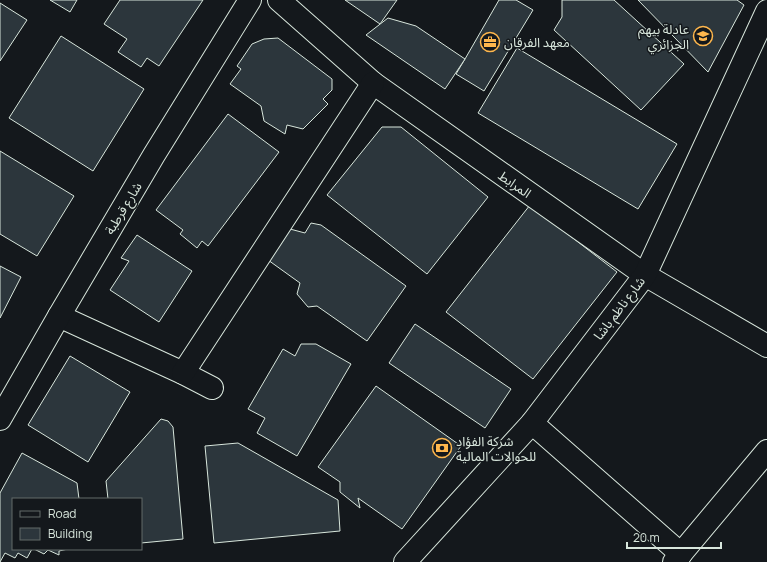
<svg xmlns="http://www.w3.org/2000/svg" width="767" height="562" viewBox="0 0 767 562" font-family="Manrope,'Noto Sans Arabic',sans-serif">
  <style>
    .building { fill: #2c363c; stroke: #d8e6dc }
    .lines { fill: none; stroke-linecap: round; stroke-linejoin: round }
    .minor-casing { stroke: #d8e6dc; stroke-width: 24 }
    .major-casing { stroke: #d8e6dc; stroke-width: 24 }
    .minor { stroke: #14181c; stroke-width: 22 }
    .major { stroke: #14181c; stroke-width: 22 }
    .labels { text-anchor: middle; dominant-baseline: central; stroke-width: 3; stroke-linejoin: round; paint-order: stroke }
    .poi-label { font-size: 13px; fill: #d8e6dc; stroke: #14181c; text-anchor: start }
    .street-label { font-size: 13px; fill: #d8e6dc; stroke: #14181c }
  </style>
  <rect width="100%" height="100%" fill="#14181c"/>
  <g class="building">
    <polygon points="50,0 77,0 70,12"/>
    <polygon points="120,0 203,0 159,66 147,58 141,67 118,52 127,39 104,24"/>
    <polygon points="345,0 397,0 380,24"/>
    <polygon points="499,0 516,0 533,10 484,91 456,74 465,59"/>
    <polygon points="562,0 614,0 684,64 641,110 554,30 562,17"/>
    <polygon points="638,0 737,0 744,5 708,72"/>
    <polygon points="0,3 27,20 0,61"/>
    <polygon points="388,18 416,26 465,59 445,89 366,35"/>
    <polygon points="61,36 144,89 93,171 9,118"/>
    <polygon points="278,38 332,79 332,90 323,99 328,104 303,129 287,125 285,134 264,121 261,106 230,84 241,69 237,66 252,44 264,39"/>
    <polygon points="517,48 677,144 638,209 478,113"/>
    <polygon points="228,114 279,152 208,246 202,241 197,248 180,234 183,230 156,210"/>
    <polygon points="382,127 401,127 488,197 427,274 327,195"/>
    <polygon points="0,151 74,196 37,256 0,234"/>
    <polygon points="530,205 617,272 533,379 446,312"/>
    <polygon points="311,223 321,225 406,286 367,341 317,306 308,307 297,294 300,283 268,260 290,229 305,233"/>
    <polygon points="137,235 192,271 159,322 110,290 129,261 121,258"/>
    <polygon points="0,266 21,277 0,318"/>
    <polygon points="415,324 511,389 485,428 389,363"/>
    <polygon points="301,344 316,344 351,364 297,456 257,433 265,418 248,409 283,349 295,356"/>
    <polygon points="70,356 130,392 88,462 28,425"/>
    <polygon points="376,386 461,446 402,529 358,498 360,508 340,492 340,482 318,467"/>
    <polygon points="161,419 168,421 173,427 183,539 141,543 141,499 108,499 106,481"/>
    <polygon points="238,443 338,500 340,531 214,543 205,446"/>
    <polygon points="22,453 77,483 79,499 13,499 13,549 32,549 27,558 18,553 15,558 5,553 0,562 0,493"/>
    <polygon points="34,549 68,549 59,551 59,555 48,550 44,554"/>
  </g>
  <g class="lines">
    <g class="minor-casing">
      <g id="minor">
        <polyline points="279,0 373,83 645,275 767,346"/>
        <polyline points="59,316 183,373 212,388"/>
        <polyline points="183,373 373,83"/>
        <polyline points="0,419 59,316 154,155 250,0"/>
        <polyline points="532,423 681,554"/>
        <polyline points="674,562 767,451"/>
      </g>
    </g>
    <g class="major-casing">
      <polyline id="major" points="405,562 532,423 645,275 767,11"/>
    </g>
    <use href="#minor" class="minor"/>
    <use href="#major" class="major"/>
  </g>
  <defs>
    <g id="school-ring" transform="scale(1)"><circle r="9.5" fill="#14181c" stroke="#ffb74d" stroke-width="1.5"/><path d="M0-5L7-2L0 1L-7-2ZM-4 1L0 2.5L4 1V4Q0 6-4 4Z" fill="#ffb74d"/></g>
    <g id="office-ring" transform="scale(1)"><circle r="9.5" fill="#14181c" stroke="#ffb74d" stroke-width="1.5"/><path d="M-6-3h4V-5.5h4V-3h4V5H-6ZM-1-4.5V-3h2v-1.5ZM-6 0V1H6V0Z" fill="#ffb74d"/></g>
    <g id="bank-ring" transform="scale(1)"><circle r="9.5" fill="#14181c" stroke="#ffb74d" stroke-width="1.5"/><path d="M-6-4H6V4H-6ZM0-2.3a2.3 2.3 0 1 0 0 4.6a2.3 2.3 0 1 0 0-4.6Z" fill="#ffb74d"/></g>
  </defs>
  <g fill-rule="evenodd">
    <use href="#school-ring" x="703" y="36"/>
    <use href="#office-ring" x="490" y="42"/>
    <use href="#bank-ring" x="442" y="448"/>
  </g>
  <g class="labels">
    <g class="poi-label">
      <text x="689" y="29" text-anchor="end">عادلة بيهم<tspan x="689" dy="15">الجزائري</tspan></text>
      <text x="504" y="42">معهد الفرقان</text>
      <text x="456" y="441">شركة الفؤاد<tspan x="456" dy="15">للحوالات المالية</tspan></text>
    </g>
    <g class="street-label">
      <text transform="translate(515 184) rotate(35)">المرابط</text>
      <text transform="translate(123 208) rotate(-59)">شارع قرطبة</text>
      <text transform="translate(619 308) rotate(-53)">شارع ناظم باشا</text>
    </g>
  </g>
  <rect x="12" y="498" width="130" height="52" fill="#14181c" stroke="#626a69"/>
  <rect x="20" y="511" width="20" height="6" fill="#14181c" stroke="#626a69"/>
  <text x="48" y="518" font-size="12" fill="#d8e6dc">Road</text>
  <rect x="20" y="528" width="20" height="12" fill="#2c363c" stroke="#626a69"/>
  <text x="48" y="538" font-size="12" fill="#d8e6dc">Building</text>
  <path d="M627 542v6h94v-6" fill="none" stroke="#d8e6dc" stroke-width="2"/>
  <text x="633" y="542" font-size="12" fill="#d8e6dc" stroke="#14181c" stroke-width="3" paint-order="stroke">20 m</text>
</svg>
